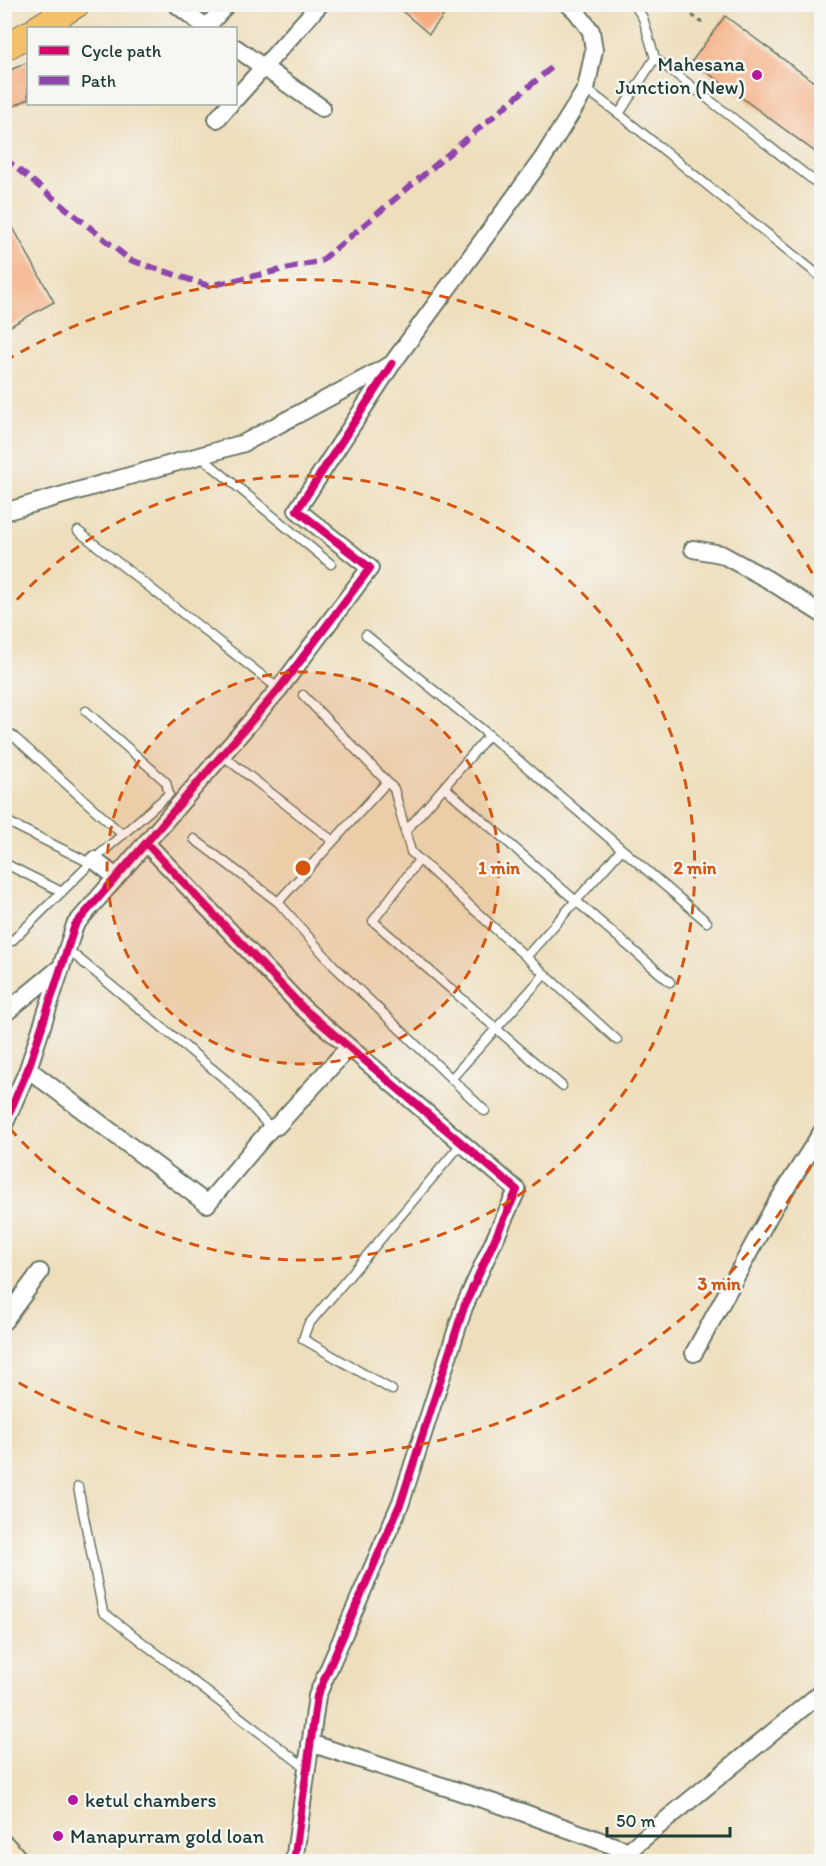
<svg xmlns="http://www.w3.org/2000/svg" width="826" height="1866" viewBox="0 0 826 1866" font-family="Itim,sans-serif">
	<rect width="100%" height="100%" fill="#f6f6f2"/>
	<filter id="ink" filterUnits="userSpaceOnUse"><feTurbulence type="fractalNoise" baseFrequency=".0167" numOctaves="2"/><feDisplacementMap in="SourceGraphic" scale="12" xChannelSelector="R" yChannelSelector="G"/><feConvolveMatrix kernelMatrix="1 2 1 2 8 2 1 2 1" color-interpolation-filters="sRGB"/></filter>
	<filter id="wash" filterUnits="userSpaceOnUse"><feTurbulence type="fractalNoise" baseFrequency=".008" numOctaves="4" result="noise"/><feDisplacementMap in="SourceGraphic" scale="24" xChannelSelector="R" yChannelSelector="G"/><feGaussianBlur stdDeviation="1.35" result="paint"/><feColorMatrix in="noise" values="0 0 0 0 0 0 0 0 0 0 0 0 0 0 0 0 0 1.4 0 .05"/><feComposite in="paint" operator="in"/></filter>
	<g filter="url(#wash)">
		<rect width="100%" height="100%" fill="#eedebc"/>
		<g id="blocks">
			<path fill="#f5ab7d" d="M394 4H453L429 34Z
				M725 16 822 88V157L692 61Z
				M28 62V99L4 111V73Z
				M4 211 54 302 7 328 4 323Z"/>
		</g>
	</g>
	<g filter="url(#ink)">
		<use href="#blocks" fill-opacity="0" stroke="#677564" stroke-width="1.5"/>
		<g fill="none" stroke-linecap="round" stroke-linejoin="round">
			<g stroke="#677564" stroke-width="11">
				<path id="lane" d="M634 4 643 18 655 58 619 114 822 278
					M655 58 822 187
					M586 89 619 114
					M200 456 331 564
					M78 531 279 689
					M366 635 489 735
					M303 695 394 789 411 852 617 1040
					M12 735 123 835
					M222 755 333 841
					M387 782 278 902 334 966 485 1111
					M444 787 670 982
					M4 820 90 863 169 794 166 782 86 711
					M405 832 489 735 707 922
					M194 839 278 902
					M419 860 373 921 562 1086
					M4 863 62 892
					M4 938 12 941 93 861
					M67 949 226 1080 271 1128
					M526 957 622 849
					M451 1079 545 974
					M392 1390 303 1339 308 1325 462 1143
					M78 1487 103 1612 306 1768"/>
			</g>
			<g stroke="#677564" stroke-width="20">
				<path id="street" d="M176 4 207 28
					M206 28 227 4
					M236 48 322 108
					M236 98 320 4
					M217 119 230 104
					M4 512 244 443 392 364 543 158 586 89 594 50 591 31 576 11 568 4
					M693 549 721 554 767 579 822 614
					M146 843 303 1008 517 1190 464 1307 401 1502 317 1696 294 1862
					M94 860 116 877
					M4 1014 61 967
					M28 1069 207 1204 271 1128 277 1126 349 1047
					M4 1125 28 1069 75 925 279 689 370 568 297 510 392 364
					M4 1321 40 1272
					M694 1353 774 1207 822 1132
					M310 1743 519 1811 628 1851
					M625 1861 628 1851 822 1692"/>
			</g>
			<g stroke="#677564" stroke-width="26">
				<path id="secondary" d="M4 1847 18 1862"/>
			</g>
			<g stroke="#677564" stroke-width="28">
				<path id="primary" d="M38 28 77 4
					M4 48 28 34"/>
			</g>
			<path stroke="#677564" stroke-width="3" stroke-dasharray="4.5 4.5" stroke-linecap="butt" d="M678 4 702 23"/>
			<use href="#lane" stroke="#fff" stroke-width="8"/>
			<use href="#street" stroke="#fff" stroke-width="16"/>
			<use href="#secondary" stroke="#fbe6c4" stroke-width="22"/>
			<use href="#primary" stroke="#f5c16b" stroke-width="26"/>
			<path stroke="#8e44ad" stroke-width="6" stroke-dasharray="12 6" stroke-linecap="butt" d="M4 158 130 260 209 286 321 261 551 68"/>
			<g stroke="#f6f6f2" stroke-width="11">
				<path id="cycleway" d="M146 843 303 1008 517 1190 464 1307 401 1502 317 1696 294 1862
					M4 1125 28 1069 75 925 279 689 370 568 297 510 392 364"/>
			</g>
			<use href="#cycleway" stroke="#d6006c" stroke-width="8"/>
		</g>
	</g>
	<circle cx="303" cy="868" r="196" fill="#d45610" fill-opacity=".12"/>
	<g fill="none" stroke="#d45610" stroke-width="3" stroke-dasharray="10 8">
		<circle cx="303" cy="868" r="196"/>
		<path d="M5 613A392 392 0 1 1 5 1123"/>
		<path d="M820 1149A588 588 0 0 1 5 1375M5 361A588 588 0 0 1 820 587"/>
	</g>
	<g fill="#b5179e" stroke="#f6f6f2" stroke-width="2">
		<circle cx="757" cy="75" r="6"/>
		<circle cx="73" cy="1800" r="6"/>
		<circle cx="58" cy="1836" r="6"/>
	</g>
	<g text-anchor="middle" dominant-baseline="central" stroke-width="5" stroke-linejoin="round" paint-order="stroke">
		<g font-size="20" fill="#1f3d34" stroke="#f6f6f2" text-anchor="start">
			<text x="745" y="64" text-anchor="end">Mahesana<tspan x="745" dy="23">Junction (New)</tspan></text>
			<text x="85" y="1800">ketul chambers</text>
			<text x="70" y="1836">Manapurram gold loan</text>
		</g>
	</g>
	<circle cx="303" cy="868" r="9" fill="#d45610" stroke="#f6f6f2" stroke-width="3"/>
	<g font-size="18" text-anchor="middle" font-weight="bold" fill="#d45610" stroke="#f6f6f2" stroke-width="5" stroke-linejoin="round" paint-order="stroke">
		<text x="499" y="874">1 min</text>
		<text x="695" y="874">2 min</text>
		<text x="719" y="1290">3 min</text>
	</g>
	<rect width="826" height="1866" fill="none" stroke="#f6f6f2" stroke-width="24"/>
	<rect x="27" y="27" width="210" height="78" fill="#f6f6f2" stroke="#a0aca6" stroke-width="1.5"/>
	<rect x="39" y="46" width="30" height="9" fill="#d6006c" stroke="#a0aca6" stroke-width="1.5"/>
	<text x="81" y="57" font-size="18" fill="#1f3d34">Cycle path</text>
	<rect x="39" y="76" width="30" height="9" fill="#8e44ad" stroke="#a0aca6" stroke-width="1.5"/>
	<text x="81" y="87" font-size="18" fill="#1f3d34">Path</text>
	<path d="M607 1827v9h123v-9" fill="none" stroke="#1f3d34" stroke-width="3"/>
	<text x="616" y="1827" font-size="18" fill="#1f3d34" stroke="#f6f6f2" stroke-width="4.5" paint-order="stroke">50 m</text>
</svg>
